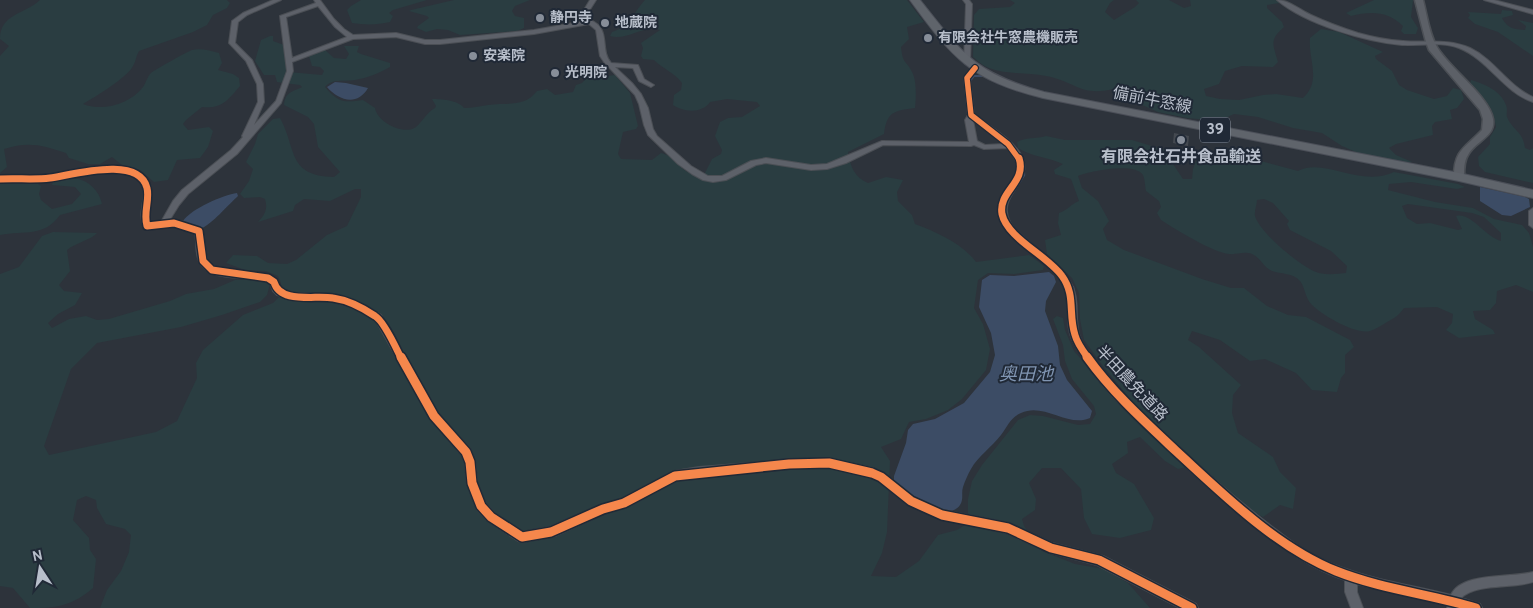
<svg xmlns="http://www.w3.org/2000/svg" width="1533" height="608" viewBox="0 0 1533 608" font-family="Overpass,'Noto Sans JP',sans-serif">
	<rect width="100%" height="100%" fill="#2d333b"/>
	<path fill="#2a3d41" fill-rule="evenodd" d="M40 0H227L230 3 227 8 213 15 207 25 193 32 139 51C136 56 136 61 133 66 128 77 95 97 83 104 103 112 130 104 143 87 146 83 147 77 151 73 154 70 187 52 192 50 201 48 211 51 219 53L222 63 218 70 233 74 239 78 240 86C228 100 222 109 202 107L186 120 183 124 188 130 209 127 213 131 208 147 200 158 177 160 168 180 154 182 140 170 122 165 112 157 100 164H88L69 158 66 153C42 145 28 141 4 149L7 167 0 173V56L9 46 0 39C0 14 25 14 40 0Z
		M361 0H427L393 10 389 13 393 16 390 22C378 25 364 25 352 23L347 10 351 6Z
		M454 0H530L515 6 512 11 515 16 524 18V28L517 31 460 35 448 30 437 29 426 32 417 28 418 26 429 18 427 16 409 11 411 10Z
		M645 0H907L924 22 907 27 909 39 901 47C903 66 906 59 912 72 917 81 916 98 915 108 894 111 887 111 884 134L848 152C850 166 855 178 868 183L886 177 903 180 897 192 898 201 912 215 915 224C936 232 962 243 976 262L1029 255 1044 266 1043 270 1014 274 988 273 978 280 974 308 983 324 990 349 986 370 962 399 948 410 926 419 909 422 901 439 881 447 890 461 887 532 882 553 871 576 896 577 919 561 938 535 957 530 968 523V499L972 481 982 465 1018 420 1030 415 1043 416 1078 425 1090 424 1096 414 1094 406 1072 379 1065 361 1063 345 1053 319 1057 316 1063 318 1065 330 1074 351 1115 398 1186 467 1178 469 1165 461 1140 437 1127 442 1128 453 1112 464 1116 473 1134 484 1154 518 1151 530 1120 538 1092 534 1084 518 1081 489 1061 468H1042L1029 483 1036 499 1035 510 1022 519 1024 526 1042 551 1075 564 1104 569 1128 583 1150 608H100L107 590 121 571 129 552 131 535 125 529 106 524 97 508 96 500 86 496 77 500 73 520 89 538 90 550 96 559 93 588C72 606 57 608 30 608L13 588 0 586V274L19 267 42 236 53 232 97 233C91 240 75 243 67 250L70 271 59 285 64 291 82 293 75 305 58 314 48 323 52 328 69 319 86 316 97 320 109 319 170 301 186 294 214 289 235 280 258 279 270 284 267 295 260 302 222 315 181 327 97 343 71 369 44 446 49 455 156 432 177 421 197 378 196 363 203 350 243 315 273 303 280 296 281 283 278 276 266 271 245 270 226 263 233 255 257 256 268 263 287 264 296 260 327 235 347 226 361 197V189H355L330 201 304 199 295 205 293 211 258 222C265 215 268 209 265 199L260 197 244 198 240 194 249 181 253 169 246 162 255 144 258 134 273 119 280 118C297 149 287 176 334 177L340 172 318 147 314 124 308 117 284 105C285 92 292 92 302 87L300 85 277 82 275 75H264L255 61 261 40 270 36H273V41L284 45 288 72 322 75 324 71 320 67 312 66 309 56 325 50 334 58 346 59 349 54 344 46H359L357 52 361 54 390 63V67C379 73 368 78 355 80 344 82 332 78 325 87 338 102 343 103 363 100L375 108C377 122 404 136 416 127 423 121 426 113 435 108L436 106 432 99C441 99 458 100 464 108 472 108 480 106 488 105 507 102 524 108 537 91L547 89 555 95 573 92 576 85 582 83 592 72 597 73 599 77 615 75 630 93 638 126 636 129 623 132 618 154 621 159 652 160 661 153C682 158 678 178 705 173L712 159 721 154 722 150 715 136 720 122 728 118 742 117 760 106 757 102 727 99 710 102C702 114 683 112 673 105L674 95 681 90 682 83C675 73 663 69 654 60L643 59 641 56 643 48 641 43 660 30C645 24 627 41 610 36L612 32C631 26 632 14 645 0Z
		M1010 0H1114L1110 3 1105 12 1114 20 1135 7 1139 3 1136 0H1169L1184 8 1191 6 1190 0H1280L1279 3 1267 5V8L1282 22 1284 27C1269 40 1273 44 1278 62L1273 67 1242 66 1225 71 1219 84 1204 89 1206 96 1220 99 1239 100 1263 95 1276 94 1303 98C1322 81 1308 59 1310 38L1321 29 1339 32 1383 52 1375 56 1376 59 1392 71 1399 85 1407 90 1434 99 1447 96 1453 88 1461 90 1464 99 1457 108 1450 110 1452 119 1435 122 1432 126 1433 135 1396 144 1389 148 1396 155 1412 162 1404 163 1358 153 1342 146 1322 133 1293 128 1258 117 1234 114 1219 121 1187 118 1158 112 1140 104 1113 89C1081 97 1074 81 1046 76 1027 72 1007 75 989 68 983 66 978 61 973 57L974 15 979 9 1010 7 1015 3Z
		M1374 0H1413L1411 17 1418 28 1416 34H1404L1401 31 1403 26C1388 11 1371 11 1351 16L1346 13Z
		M1502 10 1512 11 1513 15 1502 18C1508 29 1514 29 1525 30L1526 26 1518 20 1533 23V56L1498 32 1475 24 1468 18 1470 15 1468 12 1501 14Z
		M1471 80C1485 84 1501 91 1506 105 1508 109 1506 114 1507 117 1513 131 1523 131 1525 148L1530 150 1533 148V183L1485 172 1479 166 1478 157 1490 144V137L1496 127C1493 106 1485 99 1470 84Z
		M1046 136 1065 140H1132L1162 149 1186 152 1187 155 1173 158 1171 161 1183 179H1192L1193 169 1196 161 1206 157 1219 156 1235 160H1257L1298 171C1325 157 1359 188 1394 172L1458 184 1465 187 1457 189 1411 182 1389 184 1388 190 1435 202 1473 208 1494 219 1522 225 1529 233 1533 247V292L1516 285 1497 291 1496 303 1490 310 1473 311 1475 319 1493 330 1495 334 1459 338 1446 330 1452 323 1453 314 1437 307 1404 308C1399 315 1395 318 1387 322 1382 325 1376 329 1370 331 1356 335 1322 315 1312 305 1305 298 1305 287 1300 281 1294 273 1280 274 1272 271 1263 267 1261 258 1252 254 1243 251 1237 255 1229 254 1214 253 1175 229 1161 220L1157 213 1161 207 1159 201 1146 191C1145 187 1145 179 1143 175 1135 162 1090 171 1078 176L1082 188 1098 201 1109 221 1103 229 1107 240 1124 250 1202 279 1231 288H1244L1267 306 1288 315 1306 317 1350 340 1354 347 1345 355V373L1341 378 1337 392 1312 390 1296 373 1265 359 1250 361 1220 340 1192 331 1188 340 1199 347 1241 385 1233 395 1232 413 1238 433 1273 457 1280 472 1296 488 1293 509 1280 505 1263 517 1238 503 1140 411 1103 366 1084 340 1080 319 1079 293 1072 278 1047 254 1045 240 1061 235 1058 223 1059 213C1068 210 1071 204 1079 201L1071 179 1055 174 1054 170 1063 164C1048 157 1032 157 1018 148L1017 142C1025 137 1036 139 1046 136ZM1264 199 1273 203 1289 221 1287 224 1290 230 1331 251 1347 266 1346 273C1337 274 1328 275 1319 273 1303 269 1259 232 1255 216 1254 211 1257 205 1257 200ZM1408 204 1472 213 1484 217 1501 233V241C1484 236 1471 212 1456 216L1462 229 1458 230 1430 223 1417 224 1407 218 1402 206Z
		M75 178C89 181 99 190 102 204L60 215C43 238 25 230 0 235V182C13 181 31 178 41 186L39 194 41 200 52 209 72 204 81 194 75 187 52 185 53 181Z"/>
	<path fill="#3c4c65" d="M335 82 346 83 368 88C357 107 338 100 327 87Z
		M1480 187 1525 197 1529 199 1530 207 1511 216 1502 215 1480 201Z
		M237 193 238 196C229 204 211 225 202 228L183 221C191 209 223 195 237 193Z
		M1049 272 1054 276 1056 282 1046 301 1045 311 1058 346 1060 365 1067 380 1092 411 1090 418C1068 428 1044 402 1021 413 1010 418 1008 426 1001 435 992 447 978 456 971 469 968 474 965 481 963 487 961 493 964 499 960 505 946 525 906 492 894 482V476L906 443 908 430 913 424 935 419 964 403 990 372 995 355 991 333 979 307 982 280 990 275 1014 276Z"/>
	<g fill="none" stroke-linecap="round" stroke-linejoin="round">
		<path stroke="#3c4c65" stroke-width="2" d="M970 81 974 76H982"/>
		<path stroke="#3c4c65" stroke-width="2.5" d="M1013 192 1024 175 1023 161
			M1013 228 1052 262
			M1073 287 1076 306"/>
		<path stroke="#3c4c65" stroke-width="3" d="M1095 361 1122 394"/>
	</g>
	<path fill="#444950" d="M1174 133 1189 136 1188 146 1173 143Z"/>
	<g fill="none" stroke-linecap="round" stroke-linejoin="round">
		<g stroke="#4b4f55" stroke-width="2">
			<path id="street" d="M273 0H281L247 15 238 22 235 43 252 60 263 84 264 102 254 125 276 101 287 71 280 16 316 3 314 0H320L334 19 344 29 353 35 396 33 425 40H440L534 30 590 20C612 29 599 49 611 63L638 65 644 79 654 85 651 87 639 81 633 68 615 67 632 83 641 94 648 108 653 129 657 136 691 166 708 176H722L751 161 766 158 811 165 827 164 882 141 969 142 965 120 968 115 964 78 973 67H977L978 68 970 78 974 114C990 127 1009 137 1020 153 1038 181 995 194 1010 222 1021 243 1054 257 1069 280 1081 297 1074 316 1079 334 1081 340 1084 346 1088 351 1110 386 1143 414 1173 442 1204 471 1236 499 1270 525 1287 538 1304 552 1323 560 1364 579 1408 584 1451 595 1461 572 1511 578 1533 572V582C1512 589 1477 583 1461 598L1480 604 1482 608H1447L1448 605 1357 584V592L1363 608H1351L1345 592V580C1312 569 1285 550 1258 528 1224 502 1192 473 1161 443 1132 416 1100 388 1080 353 1075 346 1070 338 1069 329 1066 313 1071 296 1061 281 1045 257 1008 244 999 216 990 190 1035 178 1008 148L984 149 974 145 971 146 883 145 846 163 827 169 811 170 766 163 756 165 726 180 713 182 703 180 692 174 678 164 648 135 644 125 639 104 635 95 604 62 600 56 596 30 589 24 534 34 440 44H425L396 37 353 39 292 62 293 71 281 103 237 154 188 194 179 205 169 221H181L202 229 207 261C222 278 256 266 277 280L280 288 283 290 293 293 334 295 362 305 381 315 437 413 470 449 475 462 477 483 485 503 495 514 523 532 550 527 599 506 622 499 675 471 699 467 789 460 829 459 872 468 885 474 915 498 943 510 1008 523 1052 543 1103 556 1196 604 1198 608H1180L1097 565 1051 553 1007 533 938 518 907 504 877 480 871 477 829 467 789 468 699 477 677 480 628 506 605 513 555 536 522 542 518 541 487 520 477 509 467 483 465 462 462 455 431 419 375 319 356 309 333 301 293 299 277 295 273 291 270 283 265 280C246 276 207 282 199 261 195 252 197 242 195 233L174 226 163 228H144C137 213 147 197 143 187 133 158 71 178 50 180 33 182 17 180 0 181V177C17 175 33 177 50 176 78 172 132 152 150 185 153 191 149 211 149 219L150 223 161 222 173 201 182 190 231 150 243 137 242 136 258 102 257 84 246 61 229 43 232 21 243 13ZM318 6 335 27 347 37 292 58 286 17ZM973 120 1004 144 985 145 977 141Z
				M590 0H596L589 11H585L584 10Z
				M963 0H969L972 4 970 62 967 64 964 62 966 4Z
				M1277 0C1289 0 1300 10 1311 15 1326 22 1342 28 1358 33 1372 37 1388 40 1403 41 1426 43 1448 38 1470 48 1495 60 1508 86 1533 97V102C1503 92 1489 60 1459 48 1441 41 1421 46 1402 45 1366 42 1305 24 1277 0Z
				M1484 0H1494L1533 10V14Z
				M1533 208V228L1529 225V211Z"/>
		</g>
		<g stroke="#4b4f55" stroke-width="3">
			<path id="secondary" d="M1415 0H1423C1427 15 1429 34 1437 47 1450 69 1489 96 1493 119 1496 137 1475 141 1468 155 1464 161 1464 169 1464 177L1459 180 1454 177C1454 150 1465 148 1482 130L1483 119 1480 110 1429 50 1426 42Z"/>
		</g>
		<g stroke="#4b4f58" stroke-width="2">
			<path id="primary" d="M910 0H920C963 54 974 73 1044 92L1459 173 1533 190V198L1459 181 1043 98C971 80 953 59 910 0Z"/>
		</g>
		<use href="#street" fill="#5d6169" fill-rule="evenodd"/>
		<use href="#secondary" fill="#5c6067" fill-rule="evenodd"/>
		<use href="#primary" fill="#5f646b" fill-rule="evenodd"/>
		<g stroke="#202936" stroke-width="8">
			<path id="cycleway-far2" d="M975 68 967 78 971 115 1008 144 1019 159"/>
		</g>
		<g stroke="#202936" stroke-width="10">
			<path id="cycleway-far1" d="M1019 158C1027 183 998 191 1002 214 1007 238 1048 256 1062 276 1076 295 1068 314 1075 335 1077 343 1083 351 1088 358
				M0 179C17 178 34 180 50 178 72 175 139 155 147 188 150 200 143 213 147 226L174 223 199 231 203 261 212 270 268 278 274 282C280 304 315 295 333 298 347 300 363 308 375 316 384 321 396 348 401 358"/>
		</g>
		<g stroke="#202936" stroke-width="12">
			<path id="cycleway" d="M401 357 434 416 466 452 470 462 472 483 481 506 491 517 522 537 551 532 603 509 624 503 675 476 789 464 829 463 872 473 881 477 911 501 942 515 1008 528 1051 548 1099 560 1192 608
				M1087 357C1112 392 1144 421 1176 451 1223 494 1276 547 1336 571 1381 589 1430 594 1476 608"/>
		</g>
		<use href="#cycleway-far2" stroke="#f5874c" stroke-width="5.5"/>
		<use href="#cycleway-far1" stroke="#f5874c" stroke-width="7"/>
		<use href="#cycleway" stroke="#f5874c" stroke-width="9"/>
	</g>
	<g fill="#878e99" stroke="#202936" stroke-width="2">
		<circle cx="540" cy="18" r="5"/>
		<circle cx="605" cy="23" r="5"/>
		<circle cx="928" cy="38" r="5"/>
		<circle cx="473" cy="56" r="5"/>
		<circle cx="555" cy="73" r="5"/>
		<circle cx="1181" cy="140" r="5"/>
	</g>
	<g text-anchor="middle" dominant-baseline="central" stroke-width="4" stroke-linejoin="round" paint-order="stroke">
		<g font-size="14" font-weight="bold" fill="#b8bfcb" stroke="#202936" text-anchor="start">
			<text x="550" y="18">静円寺</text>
			<text x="615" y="23">地蔵院</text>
			<text x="938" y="38">有限会社牛窓農機販売</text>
			<text x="483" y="56">安楽院</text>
			<text x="565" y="73">光明院</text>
		</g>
		<rect fill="#202936" stroke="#8a929e" stroke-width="1" x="1200" y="117.5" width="30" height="25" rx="4"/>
		<g font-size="15" font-weight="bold" fill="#b8bfcb">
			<text x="1215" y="130">39</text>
		</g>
		<g font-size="16" fill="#b8bfcb" stroke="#202936">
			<text transform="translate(1152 101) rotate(11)">備前牛窓線</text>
			<text transform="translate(1131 384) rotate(47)">半田農免道路</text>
		</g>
		<g font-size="16" font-weight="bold" fill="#b8bfcb" stroke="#202936">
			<text x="1181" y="158">有限会社石井食品輸送</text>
		</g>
		<g font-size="18" font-style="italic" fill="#8095b2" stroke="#202936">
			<text x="1026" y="375">奥田池</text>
		</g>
	</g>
	<g transform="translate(40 568) rotate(348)" stroke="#202936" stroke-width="4" paint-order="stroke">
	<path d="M0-4L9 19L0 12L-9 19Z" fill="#b8bfcb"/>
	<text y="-8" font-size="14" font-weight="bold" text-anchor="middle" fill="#b8bfcb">N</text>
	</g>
</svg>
